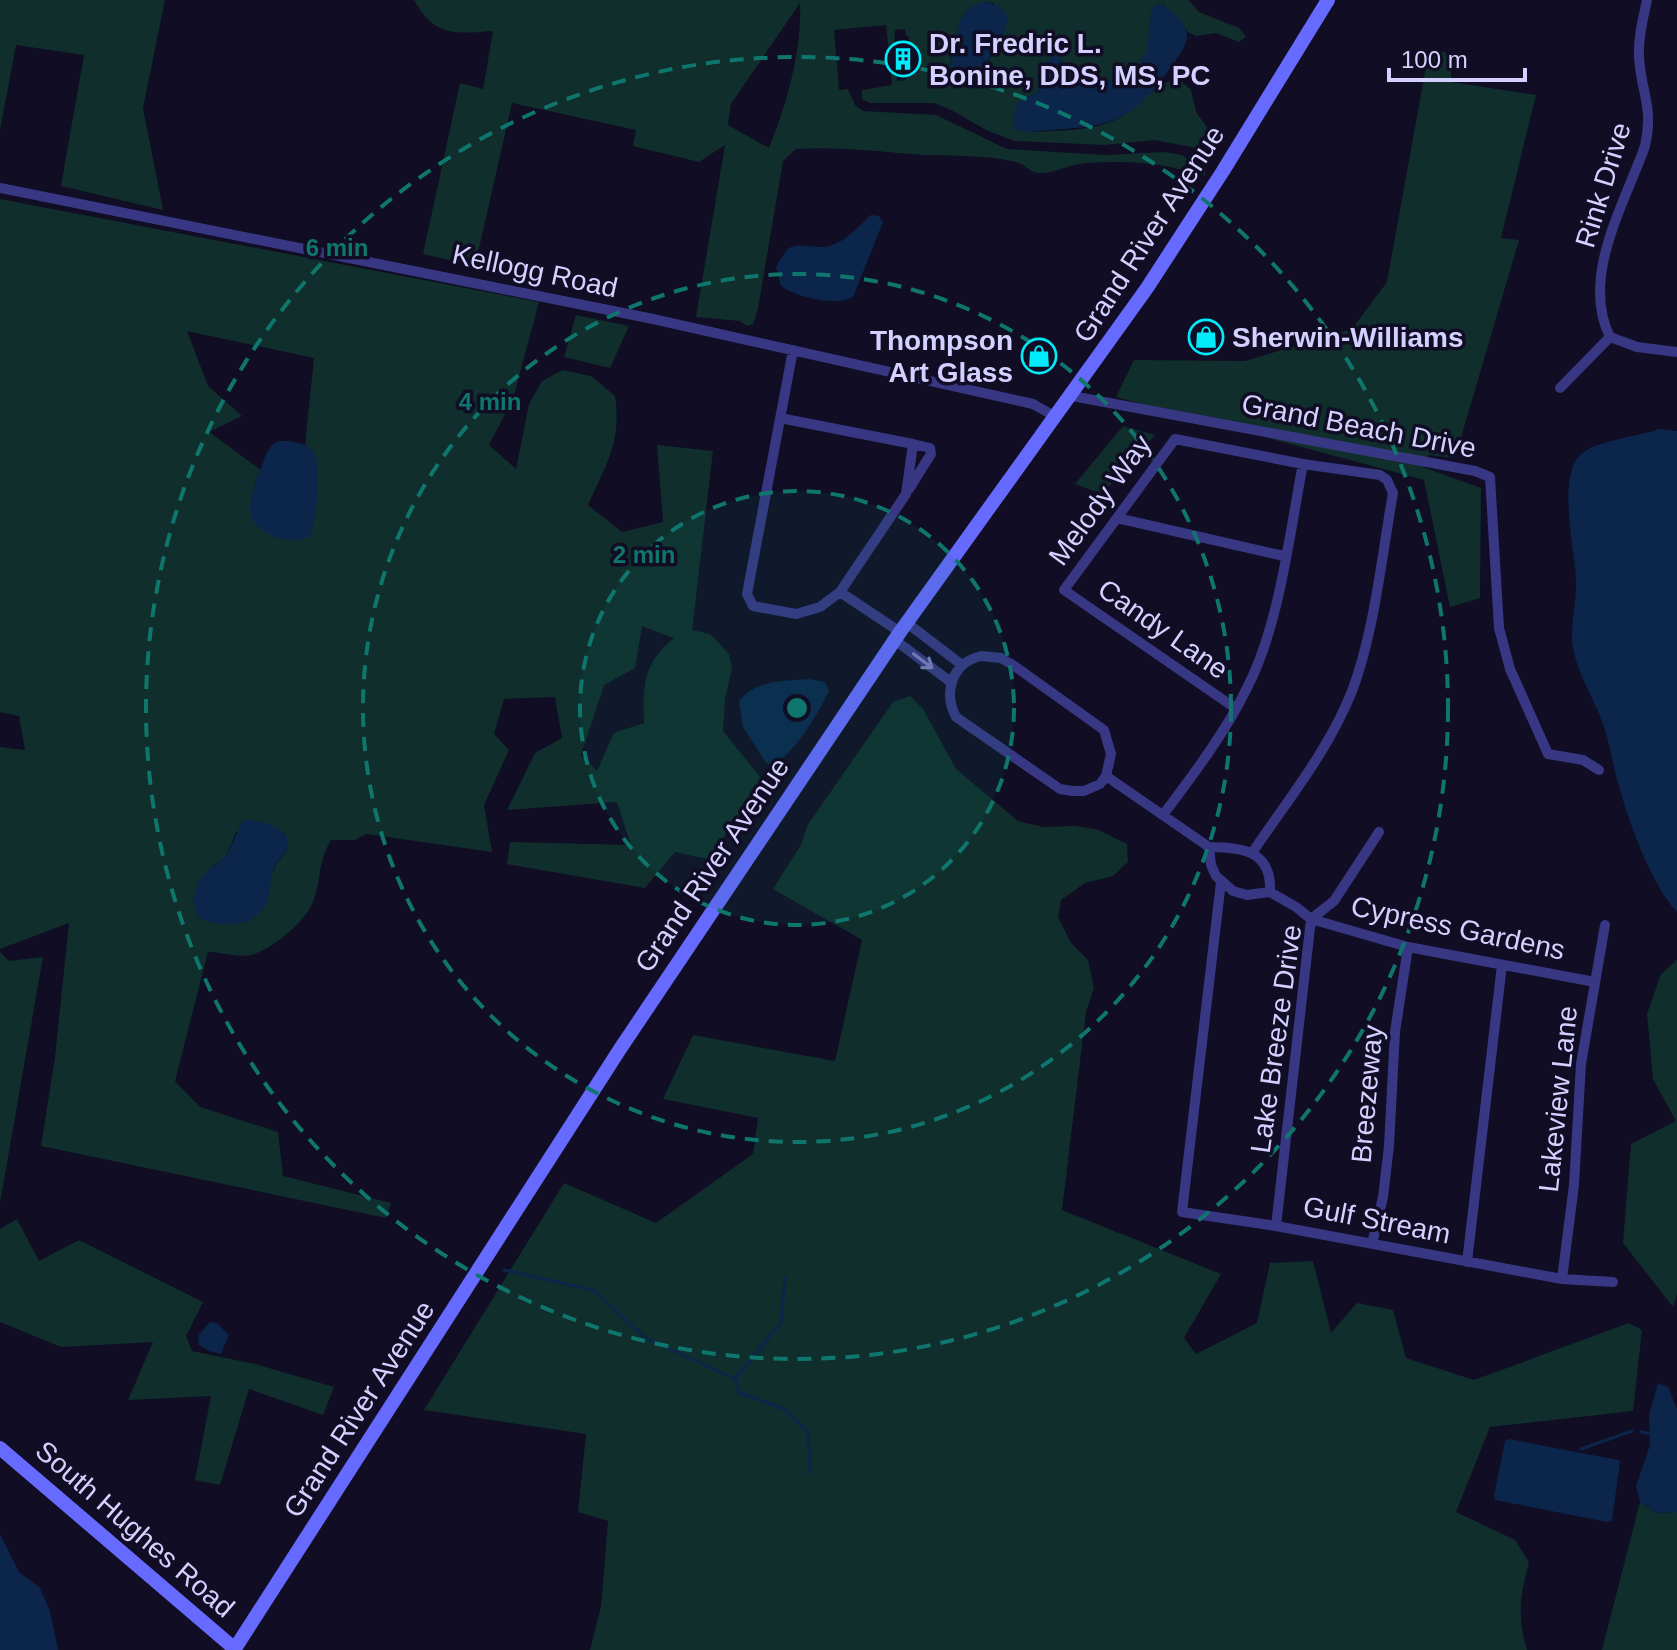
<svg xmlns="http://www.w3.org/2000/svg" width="1677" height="1650" viewBox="0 0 1677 1650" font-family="Arial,sans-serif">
	<rect width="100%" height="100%" fill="#100d24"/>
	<path fill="#102e2c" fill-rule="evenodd" d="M0 0H165L143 108 163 210 61 186 84 55 16 45 0 130Z
		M414 0H1189L1199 12 1239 28 1246 37 1239 42 1216 33 1196 36 1188 32 1180 20 1162 4C1156 23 1147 71 1128 78 1118 83 1101 81 1090 81 1078 81 1070 79 1066 67L1040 73V87L1037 93 1023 99 1029 132C1058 130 1091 132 1117 119 1143 107 1149 81 1180 80L1191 90 1196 112 1209 130 1204 141 1196 148 1155 140 1105 145 1015 141 988 131 953 111 934 103H870L862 99V90L892 85 890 66H895L897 81 906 80 905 72 911 74 909 37 906 36 905 29 895 30 894 52H889L886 25 834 30 839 90 848 89 855 105 863 111 936 115 1007 149 1104 155 1164 152 1182 155 1193 163 1196 160 1204 165 1206 172 1204 176 1193 171 1192 167 1183 171C1162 161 1098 160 1074 165 1062 168 1051 174 1038 173 1029 172 1025 164 1016 162 987 155 954 156 924 155 881 152 839 146 796 149L783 161 758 309 753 324 747 326 740 321 696 317 725 145 699 162 633 146 636 130 512 103 475 266 423 254 460 83 483 89 493 31C454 34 435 37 414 0ZM984 2 994 3 1001 44 990 58 984 72 954 79C943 58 960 8 984 2ZM800 3C802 50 787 104 769 148L728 125 731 104Z
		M1429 50 1451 53V82L1536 95 1501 238 1519 240 1455 458 1428 455 1423 467 1481 488 1480 598 1450 607 1424 480 1116 397 1134 360 1245 361 1352 329 1387 282Z
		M0 199 539 302 513 399 489 445 516 469 529 404 542 381 562 370 591 376 615 396C622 441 606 465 588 505L622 532 663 522 657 445 713 451 692 630 710 634 729 654 732 668 725 699 723 731 765 783C761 797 757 807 742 811L708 859 675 852 645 888 507 864 510 842 631 845 617 802 507 810 535 753 562 738 555 697 504 699 494 734 509 750 484 805 492 852 366 834 355 840H331C317 865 322 875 314 899 308 920 272 950 251 955 238 958 220 952 208 952L175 1081 200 1107 278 1132 283 1176 391 1203 386 1218 41 1146 55 1057 69 923 0 949V747L25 750 19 716 0 712ZM187 331 314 358 305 445 310 449 284 539C243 525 245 505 261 470L209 432 242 416 208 386ZM642 626 674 638C643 664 643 684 644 723L614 733 597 771 581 755 604 685 635 668ZM265 823 285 834 287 850 276 864 270 880 210 868 226 857 236 832Z
		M576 315 629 326 610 368 564 357Z
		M1123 426 1155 435 1102 494 1075 484Z
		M910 696 923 709 956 769 1018 821 1043 827 1074 826 1096 829 1127 844 1128 862 1113 876 1085 883 1061 900 1058 917 1071 943 1088 960 1094 988 1086 1012 1062 1210 1221 1274 1184 1338 1196 1354 1257 1323 1270 1263 1313 1261 1331 1333 1357 1303 1393 1310 1406 1358 1474 1380 1629 1323 1642 1330 1633 1411 1490 1427 1456 1512 1515 1540 1529 1562C1520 1597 1517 1615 1527 1650H590L601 1606 608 1521 578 1512 586 1434 424 1410 564 1183 656 1223 753 1154 758 1118 663 1099 693 1035 835 1061 862 940 773 889 801 845 807 826 893 702Z
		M0 952 9 961 43 957 0 1203Z
		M1677 960V1294L1673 1307 1623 1243 1631 1144 1676 1121 1653 1079 1647 1014 1661 974Z
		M17 1219 39 1261 79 1240 203 1302 186 1336 192 1351 255 1364 334 1387 323 1415 249 1389 220 1485 195 1480 211 1396 128 1400 153 1342 61 1347 0 1322V1229Z
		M1640 1502 1657 1513 1677 1512V1650H1602Z"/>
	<path fill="#0b264a" d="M984 2C1026 9 1000 39 989 59 984 68 983 82 972 84 965 86 960 83 954 79 948 68 951 59 954 47 958 25 959 8 984 2Z
		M1159 3C1171 10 1189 23 1187 38 1184 52 1173 63 1165 75 1124 133 1093 125 1029 132L1020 131 1014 127 1013 117 1018 102 1037 93 1043 66 1054 53C1065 58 1062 65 1068 74 1076 86 1121 81 1133 76L1147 51 1151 10Z
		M871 215 879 216 883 222 853 297C836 307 797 297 781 286L776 267 787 249C800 242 811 248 824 247 843 245 858 227 871 215Z
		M1660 429 1677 431V912C1651 884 1629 823 1619 786 1612 764 1610 742 1602 721 1592 695 1575 669 1572 641 1571 621 1577 600 1576 580 1575 550 1557 479 1580 455 1593 441 1640 436 1660 429Z
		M279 441C291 441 309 442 315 454 321 467 317 525 309 537 299 541 288 541 278 538 240 525 248 501 260 471 265 459 266 447 279 441Z
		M808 679 825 682 829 691C816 717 798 747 775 765L766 763 743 727 739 701C756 680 783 681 808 679Z
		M243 820C255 819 282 826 287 838 292 849 280 856 275 865 270 876 271 890 267 901 257 929 217 929 197 916L193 899 199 881 210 868 226 857Z
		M210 1322 217 1323 229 1335 221 1354 209 1351 198 1344 199 1334Z
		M1658 1383 1668 1387 1677 1409V1512L1657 1513 1640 1502 1636 1486 1650 1445 1649 1415Z
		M1509 1439 1618 1460 1620 1462 1612 1520 1607 1522 1495 1500 1494 1496 1505 1441Z
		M0 1534 19 1572 40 1588 50 1611 58 1650H0Z"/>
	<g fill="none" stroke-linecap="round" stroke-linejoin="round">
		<path stroke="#0b264a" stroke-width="3" d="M504 1270 593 1290 646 1338 735 1379 738 1392 784 1409 808 1432 810 1474
			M735 1379 781 1323 785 1277
			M1641 1432 1653 1434
			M1581 1449 1632 1431"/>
		<path stroke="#373784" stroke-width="10" d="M0 188 653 319 1033 404 1056 417
			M1610 337C1580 277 1625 203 1645 146 1654 107 1641 93 1639 57 1638 38 1643 19 1647 0
			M1610 337 1637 347 1677 352
			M1560 388 1610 337
			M1072 396 1475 471 1490 477 1499 628 1510 669 1548 754 1583 760 1599 770
			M780 418 913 444 906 494 840 592 820 607 796 614 753 606 747 594 793 350
			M909 489 931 454 930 448 913 444
			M1117 518 1284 556
			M840 592 900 632
			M907 623 962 665
			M895 640 952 683
			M981 656 1001 658 1013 665 1104 730 1111 754 1106 776 1100 784 1084 791H1072L1060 789 956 717C943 692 952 663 981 656Z
			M1235 708 1064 590 1175 439 1303 464 1380 475 1387 480 1393 493C1382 555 1374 634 1352 691 1329 750 1287 801 1252 853
			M1106 776 1209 847
			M1163 815C1193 775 1225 733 1247 688 1280 624 1289 535 1303 464
			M1209 847 1211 865 1216 876 1233 891 1247 895 1270 892 1296 907 1311 919 1408 947 1595 982
			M1209 847C1243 847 1272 851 1270 892
			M1221 882 1182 1212 1276 1226 1562 1279 1613 1282
			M1276 1226 1311 919 1334 901 1379 832
			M1372 1244 1383 1197 1389 1146 1395 1032 1408 947
			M1467 1262 1502 965
			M1562 1279 1574 1185 1581 1064 1605 925"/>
		<path stroke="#676aff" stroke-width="14" d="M0 1448 235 1649
			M234 1650 620 1049 900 632 1147 288 1223 171 1328 0"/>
	</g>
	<defs><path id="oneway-shaft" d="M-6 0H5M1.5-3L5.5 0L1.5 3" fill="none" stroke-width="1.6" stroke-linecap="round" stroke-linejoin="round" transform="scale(2)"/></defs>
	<use stroke="#7e7cbb" href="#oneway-shaft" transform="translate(923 661) rotate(37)"/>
	<circle cx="797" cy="708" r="217" fill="#0f766e" fill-opacity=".12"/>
	<g fill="none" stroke="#0f766e" stroke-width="4" stroke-dasharray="14 10">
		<circle cx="797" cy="708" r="217"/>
		<circle cx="797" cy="708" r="434"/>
		<circle cx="797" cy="708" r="651"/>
	</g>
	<defs>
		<g id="building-ring" transform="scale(1.8)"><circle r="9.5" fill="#100d24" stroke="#00ecfb" stroke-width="1.5"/><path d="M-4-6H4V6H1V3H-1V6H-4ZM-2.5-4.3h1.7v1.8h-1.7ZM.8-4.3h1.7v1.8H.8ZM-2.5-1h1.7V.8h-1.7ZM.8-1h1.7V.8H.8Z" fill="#00ecfb"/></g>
		<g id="shop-ring" transform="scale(1.8)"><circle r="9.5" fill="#100d24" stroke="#00ecfb" stroke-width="1.5"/><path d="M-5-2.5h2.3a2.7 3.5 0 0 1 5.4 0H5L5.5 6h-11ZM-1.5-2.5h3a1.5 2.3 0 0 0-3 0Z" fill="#00ecfb"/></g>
	</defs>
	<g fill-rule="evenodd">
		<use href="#building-ring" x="903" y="59"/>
		<use href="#shop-ring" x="1206" y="337"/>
		<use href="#shop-ring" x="1039" y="356"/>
	</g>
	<g text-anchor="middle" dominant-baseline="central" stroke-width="7" stroke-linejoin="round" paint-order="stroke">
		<g font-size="28" font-weight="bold" fill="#d4d0ff" stroke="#100d24" text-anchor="start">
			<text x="929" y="43">Dr. Fredric L.<tspan x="929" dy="32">Bonine, DDS, MS, PC</tspan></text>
			<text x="1232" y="337">Sherwin-Williams</text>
			<text x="1013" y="340" text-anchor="end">Thompson<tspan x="1013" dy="32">Art Glass</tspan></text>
		</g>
		<g font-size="28" fill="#d4d0ff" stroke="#100d24">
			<text transform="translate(1603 185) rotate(-73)">Rink Drive</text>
			<text transform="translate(1149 234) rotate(-57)">Grand River Avenue</text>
			<text transform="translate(535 271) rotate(12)">Kellogg Road</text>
			<text transform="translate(1359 426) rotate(11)">Grand Beach Drive</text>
			<text transform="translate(1100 500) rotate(-54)">Melody Way</text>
			<text transform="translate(1163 629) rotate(35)">Candy Lane</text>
			<text transform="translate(712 865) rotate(-56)">Grand River Avenue</text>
			<text transform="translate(1458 928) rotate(12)">Cypress Gardens</text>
			<text transform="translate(1276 1039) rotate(-82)">Lake Breeze Drive</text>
			<text transform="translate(1367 1094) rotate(-85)">Breezeway</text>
			<text transform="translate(1558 1099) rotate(-84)">Lakeview Lane</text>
			<text transform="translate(1377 1220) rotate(11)">Gulf Stream</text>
			<text transform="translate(359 1409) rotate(-57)">Grand River Avenue</text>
			<text transform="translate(135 1529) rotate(41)">South Hughes Road</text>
		</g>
	</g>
	<circle cx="797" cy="708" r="12" fill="#0f766e" stroke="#100d24" stroke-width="4"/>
	<g font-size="24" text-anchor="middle" font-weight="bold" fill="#0f766e" stroke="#100d24" stroke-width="7" stroke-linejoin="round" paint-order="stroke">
		<text x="337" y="256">6 min</text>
		<text x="490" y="410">4 min</text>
		<text x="644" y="563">2 min</text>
	</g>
	<path d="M1389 68v12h136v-12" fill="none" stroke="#d4d0ff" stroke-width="4"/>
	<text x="1401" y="68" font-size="24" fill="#d4d0ff" stroke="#100d24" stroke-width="6" paint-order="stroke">100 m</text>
</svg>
